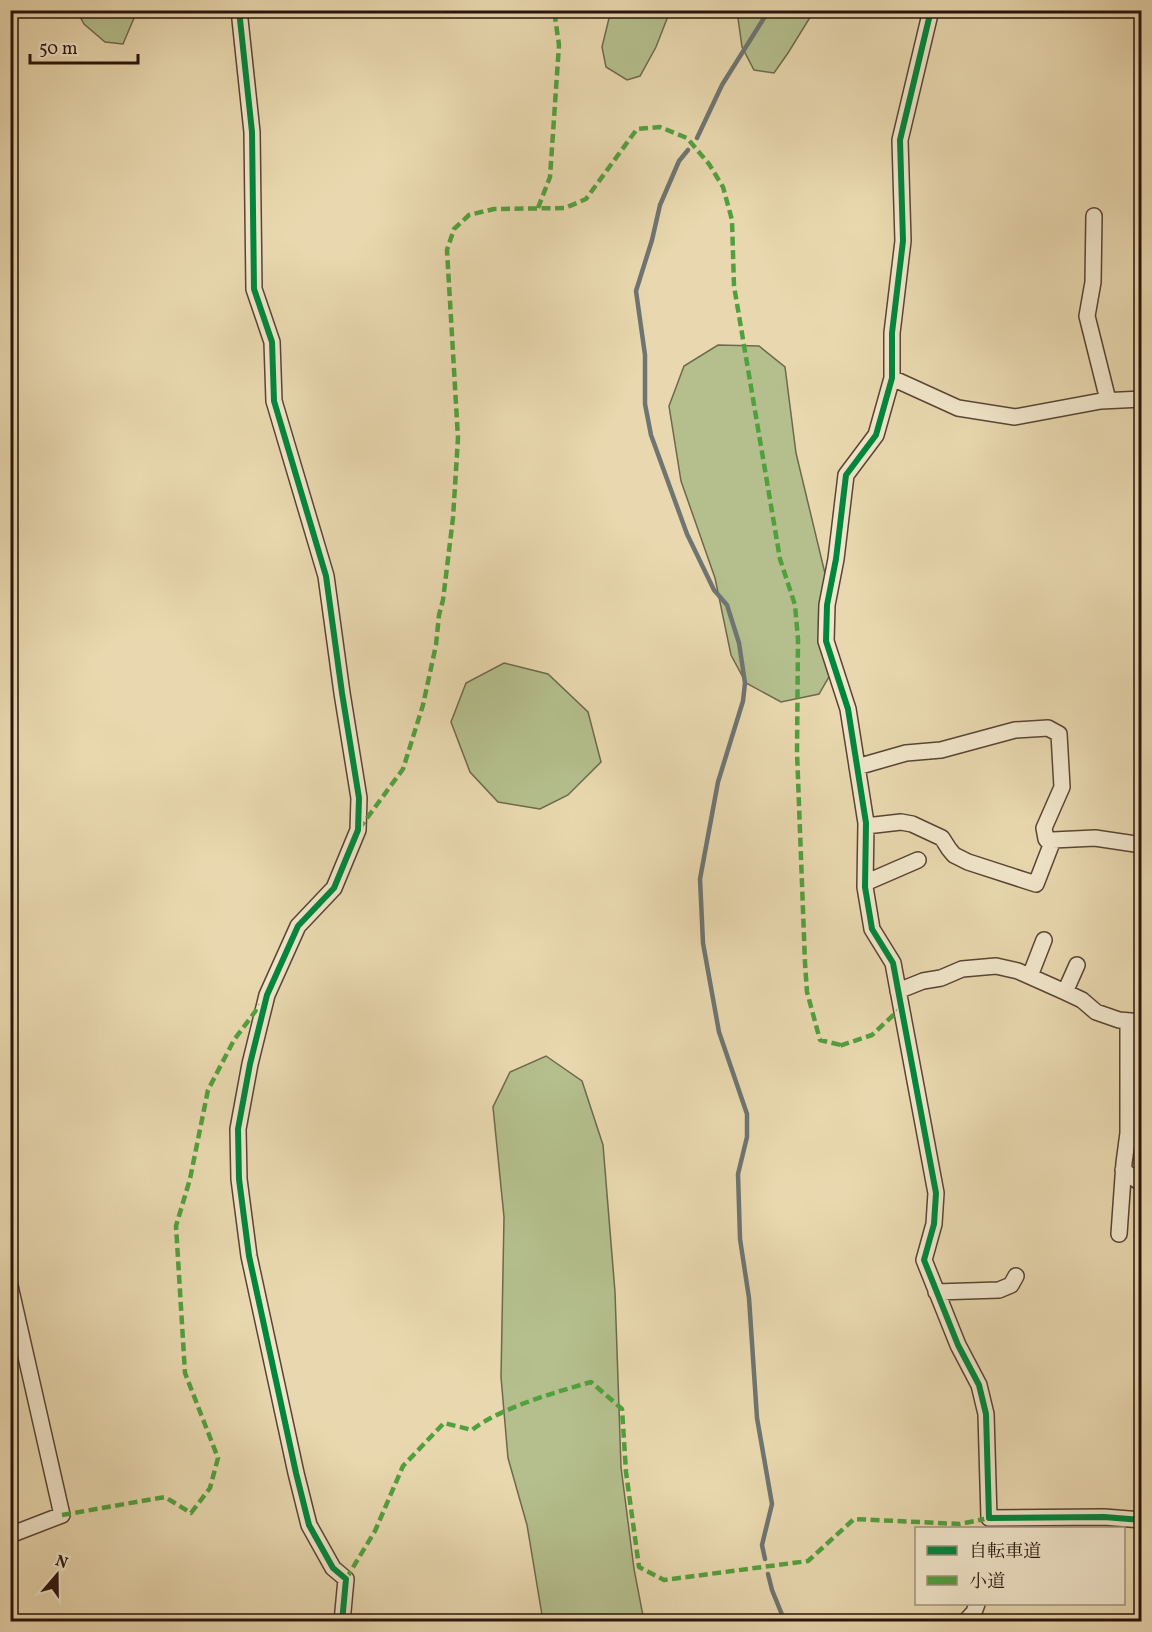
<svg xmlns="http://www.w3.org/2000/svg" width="1152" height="1632" viewBox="0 0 1152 1632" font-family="Vollkorn,'Noto Serif JP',serif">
	<rect width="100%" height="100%" fill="#e9d8af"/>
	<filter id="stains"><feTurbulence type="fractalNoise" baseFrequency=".00333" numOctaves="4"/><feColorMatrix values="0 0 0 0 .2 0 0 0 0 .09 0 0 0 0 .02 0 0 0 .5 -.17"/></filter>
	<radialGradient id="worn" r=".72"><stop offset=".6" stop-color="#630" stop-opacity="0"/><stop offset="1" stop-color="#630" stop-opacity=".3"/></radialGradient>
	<path fill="#b4bf8d" stroke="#6e694c" stroke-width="1.5" d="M611 10 670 11 656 47 640 76 627 80 606 67 602 47Z
		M77 11H137L123 44 105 42 84 24Z
		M737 11V10L814 11 788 53 774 73 754 70 742 47Z
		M718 345 759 346 785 367 796 453 829 590 834 668 819 694 781 702 746 683 731 655 715 578 681 481 669 406 684 366Z
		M504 663 548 674 588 712 601 762 568 795 540 809 498 802 470 772 451 722 466 683Z
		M546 1056 582 1081 603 1145 615 1292 621 1467 634 1569 644 1621H543L527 1525 508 1458 501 1377 504 1217 493 1107 510 1072Z"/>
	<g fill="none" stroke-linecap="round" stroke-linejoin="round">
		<path stroke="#6e7572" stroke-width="4.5" d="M697 138 722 85 769 10
			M688 150 679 161 660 205 652 240 636 291 645 355V404L651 435 687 534 714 590 727 605 739 643 745 683 743 701 718 782 700 879 703 943 719 1032 747 1114V1137L738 1174 740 1239 749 1298 757 1418 772 1504 762 1545 765 1559
			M768 1574 772 1590 785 1622"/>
		<g stroke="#594434" stroke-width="18">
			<path id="minor" d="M239 10 252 132 254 289 272 342 274 401 326 576 342 693 359 798 358 830 334 888 298 926 267 995 250 1064 238 1129 239 1179 249 1256 296 1473 309 1525 333 1568 346 1579 342 1622
				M931 10 900 140 903 241 892 333V378L876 435 846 475 836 559 827 605 826 641 848 709 866 823 865 887 872 929 893 963 936 1193 934 1224 924 1260 958 1345 979 1385 986 1414 989 1518 1104 1517 1142 1520
				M1094 216 1093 282 1087 316 1108 400
				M892 378 958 408 1015 417 1101 401 1142 399
				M857 767 906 753 941 750 1015 730 1048 728 1059 734 1062 787 1044 828 1046 839 1051 845
				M866 826 901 822 912 824 942 838 949 849 954 855 968 862 1036 884 1053 840 1095 838 1142 845
				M865 883 918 860
				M1030 976 1044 940
				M898 991 923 981 941 978 962 969 996 966 1018 971 1065 992 1082 1000 1096 1012 1119 1020 1142 1022
				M1065 992 1077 965
				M1123 1170 1142 1184
				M1119 1234 1124 1163 1128 1133V1021
				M10 1286 62 1515 10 1535
				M936 1292 999 1290 1011 1285 1016 1276
				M965 1622 974 1612 977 1604"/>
		</g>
		<use href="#minor" stroke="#f1e6cb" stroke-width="15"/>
		<path stroke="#51a03e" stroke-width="4.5" stroke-dasharray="9 4.5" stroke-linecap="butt" d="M538 208 550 177 559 45 554 10
			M359 829 403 769 423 705 436 645 439 615 443 600 453 518 458 438 447 250 454 229 469 215 494 209 565 208 586 199 637 129 660 127 687 138 709 164 723 187 732 220 734 286 780 559 795 605 798 639 797 752 805 963 807 992 820 1040 841 1045 839 1046 872 1035 902 1007
			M62 1515 165 1497 191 1513 210 1488 218 1458 185 1373 176 1226 190 1179 208 1090 234 1040 260 1005
			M346 1579 375 1531 403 1466 444 1423 472 1430C500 1408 556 1392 591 1382L622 1409 626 1472 639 1567 664 1580 808 1561 854 1519 960 1524 989 1518"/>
		<g stroke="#f1e6cb" stroke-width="10">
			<path id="cycleway" d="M239 10 252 132 254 289 272 342 274 401 326 576 342 693 359 798 358 830 334 888 298 926 267 995 250 1064 238 1129 239 1179 249 1256 296 1473 309 1525 333 1568 346 1579 342 1622
				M931 10 900 140 903 241 892 333V378L876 435 846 475 836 559 827 605 826 641 848 709 866 823 865 887 872 929 893 963 936 1193 934 1224 924 1260 958 1345 979 1385 986 1414 989 1518 1104 1517 1142 1520"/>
		</g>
		<use href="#cycleway" stroke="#00873e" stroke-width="6"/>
	</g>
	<rect width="1152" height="1632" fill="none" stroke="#e9d8af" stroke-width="36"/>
	<rect x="12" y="12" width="1128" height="1608" fill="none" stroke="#29130b" stroke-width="3"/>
	<rect x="18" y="18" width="1116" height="1596" fill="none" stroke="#29130b" stroke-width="1.5"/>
	<rect x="915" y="1527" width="210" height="78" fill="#f1e6cb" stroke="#a1927e" stroke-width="1.5"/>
	<rect x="927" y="1546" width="30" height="9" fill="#00873e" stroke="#a1927e" stroke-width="1.5"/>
	<text x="969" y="1557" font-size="18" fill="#29130b">自転車道</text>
	<rect x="927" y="1576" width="30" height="9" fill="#51a03e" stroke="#a1927e" stroke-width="1.5"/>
	<text x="969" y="1587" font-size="18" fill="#29130b">小道</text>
	<g transform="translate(57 1575) rotate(20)" stroke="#f1e6cb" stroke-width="4.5" paint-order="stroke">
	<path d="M0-4.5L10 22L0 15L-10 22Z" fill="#29130b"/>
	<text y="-9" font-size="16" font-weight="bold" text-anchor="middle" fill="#29130b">N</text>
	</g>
	<path d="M30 54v9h108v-9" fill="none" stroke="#29130b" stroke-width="3"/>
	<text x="39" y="54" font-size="18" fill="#29130b" stroke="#f1e6cb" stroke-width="4.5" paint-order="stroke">50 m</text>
	<rect width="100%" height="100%" filter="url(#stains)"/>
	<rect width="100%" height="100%" fill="url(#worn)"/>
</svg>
